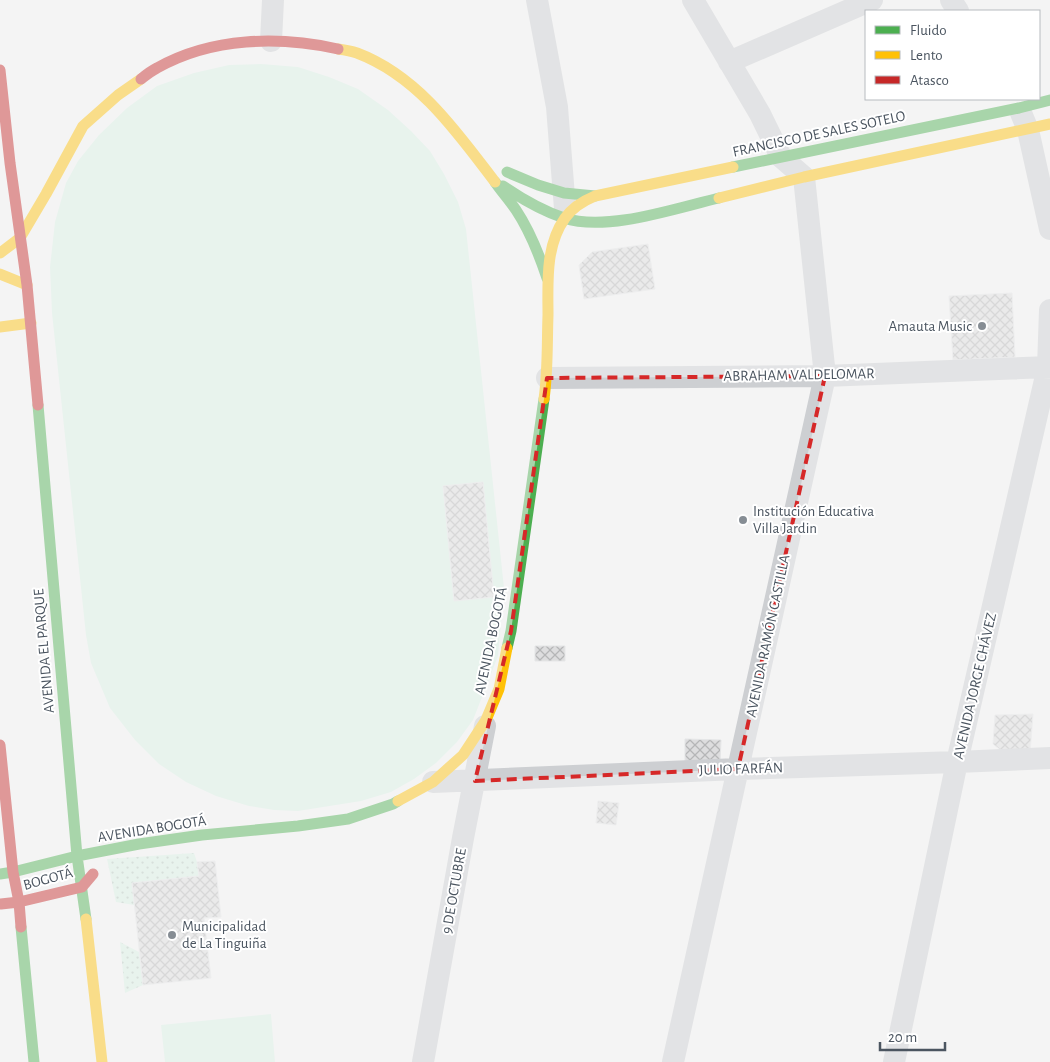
<svg xmlns="http://www.w3.org/2000/svg" width="1050" height="1062" viewBox="0 0 1050 1062" font-family="'Alegreya Sans',sans-serif">
	<defs>
		<pattern id="park-dots" width="8" height="8" patternUnits="userSpaceOnUse" patternTransform="scale(1.25)"><rect width="8" height="8" fill="#daf1e5"/><path d="M2 2h.1M6 6h.1" fill="none" stroke="#b3c6bd" stroke-width="1.8" stroke-linecap="round"/></pattern>
		<pattern id="building-cross-hatch" width="8" height="8" patternUnits="userSpaceOnUse" patternTransform="scale(1.25)"><rect width="8" height="8" fill="#ddddde"/><path d="M0 0l8 8M0 8l8-8" fill="none" stroke="#b5b6b7"/></pattern>
	</defs>
	<rect width="100%" height="100%" fill="#f4f4f4"/>
	<path fill="url(#park-dots)" d="M194 853 197 862 199 876 132 884 134 905 116 902 107 859Z
		M120 942 139 952 143 985 125 993Z"/>
	<path fill="#daf1e5" d="M261 64 298 67 329 77 358 89 388 110 411 131 430 151 444 174 458 202 466 229 504 588 498 656 473 720 457 742 436 763 414 779 391 792 361 801 298 811 274 810 249 806 216 796 186 782 159 764 135 740 110 708 91 663 86 635 52 313 50 267 55 222 66 183 78 161 99 135 127 108 157 86 194 73 229 65Z
		M271 1014 275 1062H165L161 1025Z"/>
	<path fill="url(#building-cross-hatch)" stroke="#e5e6e7" d="M648 244 655 289 584 299 579 265 592 252Z
		M1012 293 1015 357 953 360 949 296Z
		M483 482 494 597 454 601 443 486Z
		M535 646H565V661H535Z
		M1033 714 1030 753H1004L993 744 995 715Z
		M685 739 721 740 720 762 685 761Z
		M598 801 619 803 616 825 596 823Z
		M215 861 221 917 204 918 211 978 143 985 132 883 199 876 197 862Z"/>
	<g fill="none" stroke-linecap="round" stroke-linejoin="round">
		<path stroke="#cdcfd2" stroke-width="22" d="M537 0 557 107 565 209
			M951 0 958 11
			M271 41 273 0
			M729 62 872 0
			M1021 113 1028 130 1050 229
			M547 378 825 376 1050 367
			M433 782 738 769 957 762 1050 758
			M423 1062 463 838 485 726
			M673 1062 825 376 804 177 781 157 760 114 693 0
			M894 1062 957 762 1048 367 1050 310"/>
		<path stroke="#4caf50" stroke-width="11" d="M733 167 1019 108 1050 100
			M507 172 538 185 564 193 595 196
			M495 182C502 192 510 201 516 210 530 231 539 254 547 278
			M503 186C522 199 543 211 564 218 607 232 676 208 719 198
			M38 405 77 856 86 919
			M507 648 511 631 544 399
			M0 874 13 872 77 856 139 844 202 835 298 826 348 819 393 804 398 801
			M21 927 34 1062"/>
		<path stroke="#ffc107" stroke-width="11" d="M338 49C345 50 351 51 357 53 418 76 457 132 495 182
			M719 198 804 177 1050 124
			M0 253 20 238 46 194 83 126 118 95 141 79
			M0 274 27 285
			M0 327 31 323
			M544 399C548 371 547 343 548 315 548 283 545 246 565 218 572 208 583 201 595 196L733 167
			M398 801 433 782 463 755 486 720 499 689 507 648
			M86 919 102 1062"/>
		<path stroke="#c62828" stroke-width="11" d="M0 70 10 163 27 285 38 405
			M141 79C146 75 151 71 157 68 212 37 279 36 338 49
			M0 745 13 872 19 902 21 927
			M1 904 19 902 82 887 93 874"/>
	</g>
	<path d="M0 0H1050V1062H0ZM825 376 738 769 475 781 511 631 547 378Z" fill="#f4f4f4" fill-opacity=".55" fill-rule="evenodd"/>
	<path fill="none" stroke="#d62828" stroke-width="4" stroke-dasharray="10 6" stroke-linejoin="round" d="M825 376 738 769 475 781 511 631 547 378Z"/>
	<g fill="#868d94" stroke="#fff" stroke-width="2">
		<circle cx="982" cy="326" r="5"/>
		<circle cx="743" cy="520" r="5"/>
		<circle cx="172" cy="935" r="5"/>
	</g>
	<g text-anchor="middle" dominant-baseline="central" stroke-width="4" stroke-linejoin="round" paint-order="stroke">
		<g font-size="15" fill="#4b5560" stroke="#fff">
			<text transform="translate(819 134) rotate(-12)">FRANCISCO DE SALES SOTELO</text>
			<text transform="translate(799 375) rotate(-1)">ABRAHAM VALDELOMAR</text>
			<text transform="translate(768 636) rotate(-78)">AVENIDA RAMÓN CASTILLA</text>
			<text transform="translate(491 641) rotate(-78)">AVENIDA BOGOTÁ</text>
			<text transform="translate(44 651) rotate(-95)">AVENIDA EL PARQUE</text>
			<text transform="translate(975 686) rotate(-77)">AVENIDA JORGE CHÁVEZ</text>
			<text transform="translate(741 769) rotate(-2)">JULIO FARFÁN</text>
			<text transform="translate(152 829) rotate(-9)">AVENIDA BOGOTÁ</text>
			<text transform="translate(48 879) rotate(-15)">BOGOTÁ</text>
			<text transform="translate(454 891) rotate(-80)">9 DE OCTUBRE</text>
		</g>
		<g font-size="15" fill="#4b5560" stroke="#fff" text-anchor="start">
			<text x="972" y="326" text-anchor="end">Amauta Music</text>
			<text x="753" y="511">Institución Educativa<tspan x="753" dy="17">Villa Jardin</tspan></text>
			<text x="182" y="926">Municipalidad<tspan x="182" dy="17">de La Tinguiña</tspan></text>
		</g>
	</g>
	<rect x="865" y="10" width="175" height="90" fill="#ffffff" stroke="#b7bbbf"/>
	<rect x="875" y="26" width="25" height="8" fill="#4caf50" stroke="#b7bbbf"/>
	<text x="910" y="35" font-size="15" fill="#4b5560">Fluido</text>
	<rect x="875" y="51" width="25" height="8" fill="#ffc107" stroke="#b7bbbf"/>
	<text x="910" y="60" font-size="15" fill="#4b5560">Lento</text>
	<rect x="875" y="76" width="25" height="8" fill="#c62828" stroke="#b7bbbf"/>
	<text x="910" y="85" font-size="15" fill="#4b5560">Atasco</text>
	<path d="M880 1042v8h65v-8" fill="none" stroke="#4b5560" stroke-width="2.5"/>
	<text x="888" y="1042" font-size="15" fill="#4b5560" stroke="#ffffff" stroke-width="4" paint-order="stroke">20 m</text>
</svg>
